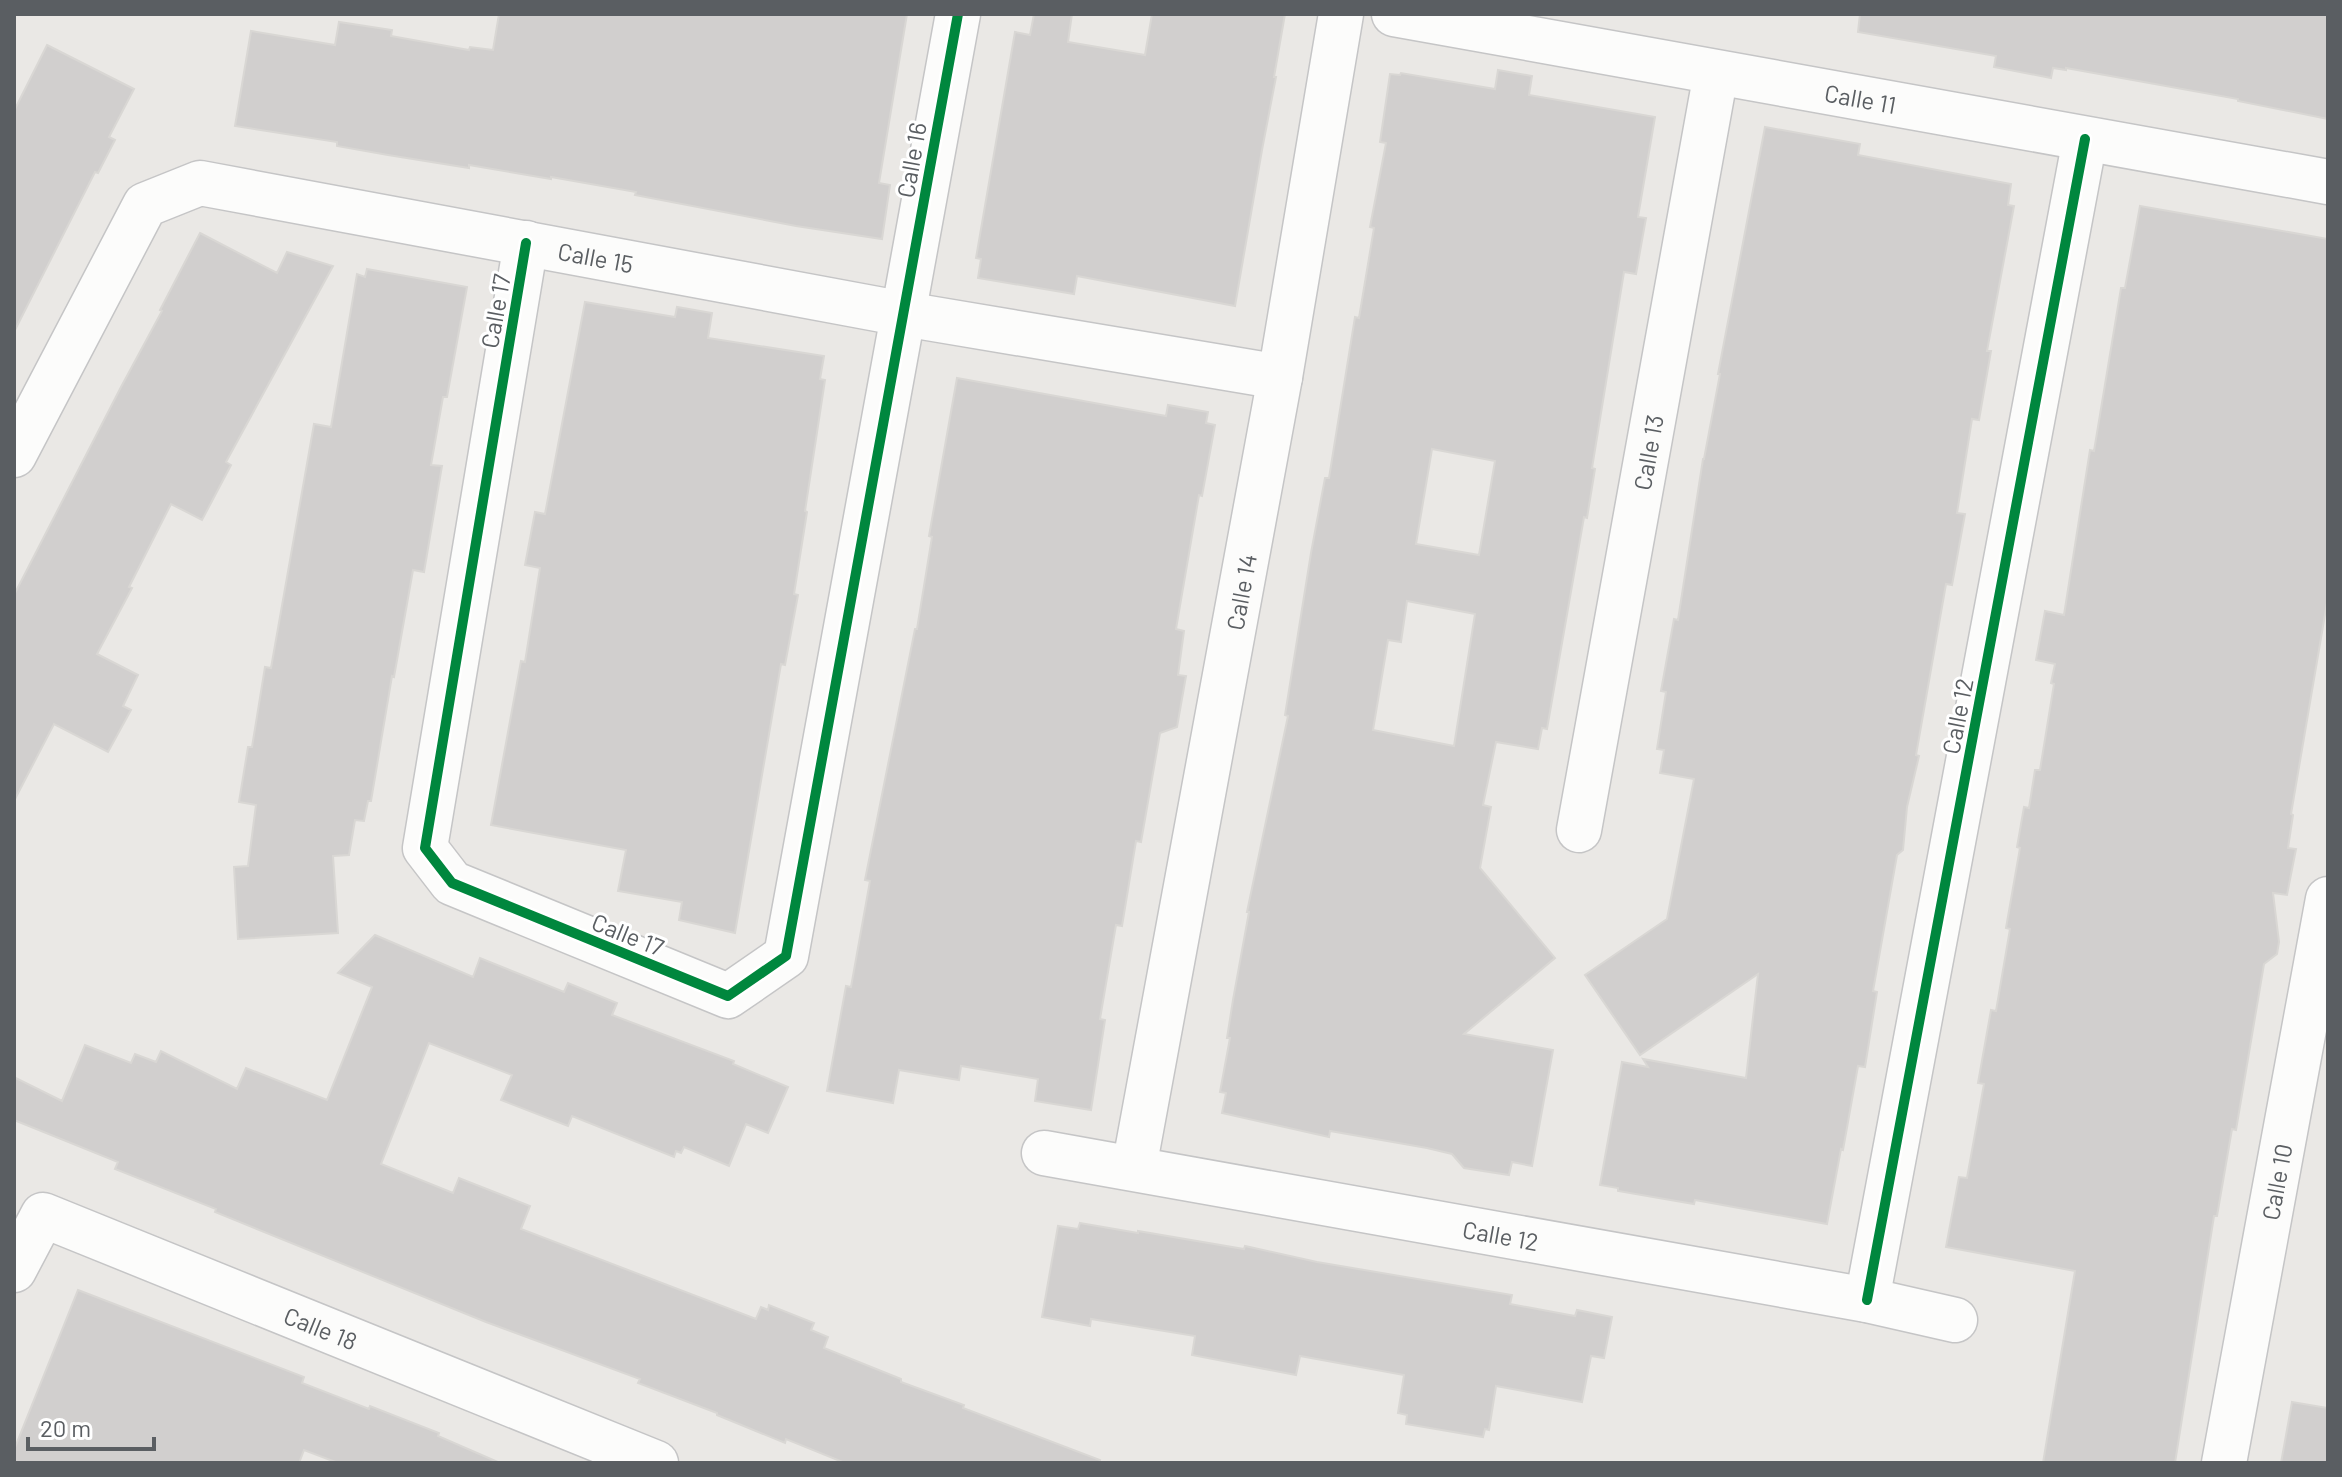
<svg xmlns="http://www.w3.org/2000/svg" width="2342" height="1477" viewBox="0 0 2342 1477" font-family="Barlow,sans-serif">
	<rect width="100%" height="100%" fill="#eae8e5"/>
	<path fill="#d1cfce" stroke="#d9d7d4" stroke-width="2" fill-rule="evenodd" d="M499 14H907L879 183 890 185 882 239 796 226 635 195 636 192 551 177V179L469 165V168L388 155 337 146V142L235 126 251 31 335 45 339 22 392 30 391 36 469 50 470 47 493 50Z
		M1034 14H1072L1068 42 1145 55 1152 14H1285L1274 77H1276L1262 150 1235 306 1077 276 1074 294 978 278 981 259 976 258 1015 32 1030 35Z
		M1860 14H2328V119L2238 101V99L2066 68V70L2053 68 2051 78 1994 67 1996 56 1858 32Z
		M47 45 134 89 109 137 115 140 98 173 95 172 14 332V111Z
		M1498 70 1532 76 1529 95 1655 117 1638 217 1646 218 1636 274 1624 272 1592 468 1595 469 1587 518 1584 517 1547 729 1542 728 1538 749 1496 742 1483 805 1491 807 1480 868 1555 958 1464 1034 1553 1050 1532 1166 1512 1162 1509 1175 1464 1168 1452 1154 1427 1148 1330 1131 1329 1137 1222 1113 1226 1093 1220 1092 1230 1038H1227L1233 1000 1249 912H1247L1288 716 1285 715 1311 553 1325 478H1329L1355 317 1359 318 1374 228 1370 227 1386 143 1380 142 1390 74 1400 75 1401 73 1495 89ZM1432 449 1495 461 1479 555 1416 544ZM1407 601 1475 614 1454 746 1373 730 1388 640 1401 642Z
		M1765 127 1860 144 1858 155 2011 184 2008 205 2014 206 1987 351H1991L1979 420 1972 419 1957 513 1965 514 1952 585 1946 584 1916 755 1919 756 1907 807 1903 850 1897 855 1873 991 1877 992 1865 1067 1858 1066 1843 1150 1841 1149 1827 1224 1695 1200 1694 1204 1618 1191V1188L1600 1185 1622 1062 1648 1067 1643 1059 1746 1078 1758 974 1640 1055 1585 975 1667 919 1694 779 1660 773 1664 750 1657 749 1666 692 1661 691 1674 619 1678 620 1703 459H1704L1720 374H1718Z
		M2140 206 2328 239V597L2291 814 2293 815 2288 848 2296 849 2287 895 2273 893 2279 942 2277 954 2264 964 2236 1130 2232 1129 2217 1216H2214L2175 1463H2043L2075 1271 1946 1247 1959 1177 1967 1178 1984 1084 1978 1083 1991 1010 1996 1011 2010 929 2006 928 2020 848 2017 847 2024 807 2029 808 2035 770H2040L2054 684 2051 683 2055 664 2036 660 2045 611 2064 615 2090 450 2094 451 2121 288H2125Z
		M200 233 277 273 287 252 333 266 226 462 231 465 202 520 171 504 129 587 132 588 97 654 138 675 123 706 131 710 108 752 54 724 14 801V595L121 387 162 311 160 310Z
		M367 269 467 287 447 397H443L431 465 442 466 424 572 413 570 394 677 392 676 371 801H368L364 821 355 820 349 855 333 856 338 933 238 939 234 867 248 866 256 805 239 802 248 747H252L265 667 271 668 314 424 331 427 357 274 365 277Z
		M585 302 675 317 677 307 712 313 708 338 824 356 820 379 825 380 805 511 807 512 794 594 798 595 785 665 781 664 735 933 679 920 682 902 618 891 626 850 491 825 521 661 525 662 540 568 525 565 535 512 545 514Z
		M957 378 1166 416 1168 405 1208 412 1206 423 1215 425 1202 496 1199 495 1176 629 1184 631 1178 675 1186 676 1177 727 1160 733 1141 842 1136 841 1122 926 1116 925 1100 1019 1105 1020 1091 1110 1035 1101 1038 1079 961 1066 959 1080 899 1070 893 1103 827 1091 846 986 851 987 870 881 865 880 915 629H917L932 537 929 536Z
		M375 935 473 977 480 958 564 992 568 983 617 1003 612 1015 734 1061 733 1064 788 1087 768 1133 746 1124 729 1166 684 1147 681 1153 676 1151 674 1157 572 1116 568 1126 501 1100 512 1075 429 1043 381 1164 453 1193 459 1178 530 1206 521 1229 756 1319 761 1307 768 1310 769 1305 814 1323 811 1330 828 1337 824 1348 901 1379V1382L964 1405 963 1408 1100 1460 1099 1463H845L786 1439 785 1443 717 1415V1413L638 1383 640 1379 486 1322 215 1212 216 1209 115 1169 118 1162 14 1120V1077L62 1101 85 1045 131 1063 135 1054 156 1062 161 1051 237 1089 246 1068 327 1100 372 987 338 973Z
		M1080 1223 1138 1233V1231L1244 1249 1245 1246 1317 1262 1512 1295 1510 1304 1575 1316 1577 1310 1612 1317 1604 1358 1591 1356 1582 1402 1496 1386 1489 1430 1485 1429 1483 1437 1406 1424 1407 1415 1398 1413 1404 1375 1300 1356 1296 1375 1192 1355 1195 1336 1091 1319 1090 1326 1042 1317 1058 1226 1078 1229Z
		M78 1290 304 1377 302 1383 369 1409 370 1406 439 1433 438 1436 500 1463H338L304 1450 299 1463H14V1450Z
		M2292 1402 2328 1408V1463H2281Z"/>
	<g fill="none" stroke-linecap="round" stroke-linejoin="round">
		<g stroke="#c5c5c6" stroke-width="47">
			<g id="minor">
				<path id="s1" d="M1394 14 2328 182"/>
				<path d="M526 243 425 848 452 883 728 996 786 956 958 14"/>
				<path id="s2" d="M14 455 145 205 200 183 904 314 1280 377"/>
				<path id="s3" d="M1579 830 1716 73"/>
				<path id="s4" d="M1044 1153 1867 1300 1955 1320"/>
				<path id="s5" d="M1134 1168 1280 377 1341 14"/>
				<path id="s6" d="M14 1270 43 1215 656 1463"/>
				<path d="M1867 1300 2085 139"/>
				<path id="s7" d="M2224 1463 2328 899"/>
			</g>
		</g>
		<use href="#minor" stroke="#fcfcfb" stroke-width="44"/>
		<g stroke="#fff" stroke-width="15">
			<path id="cycleway" d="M526 243 425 848 452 883 728 996 786 956 958 14
				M1867 1300 2085 139"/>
		</g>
		<use href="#cycleway" stroke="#00873e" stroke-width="10"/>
	</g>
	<g text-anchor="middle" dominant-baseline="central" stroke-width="6" stroke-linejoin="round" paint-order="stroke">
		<g font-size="24" fill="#5a5e62" stroke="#fff">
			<text stroke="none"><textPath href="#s1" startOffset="474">Calle 11</textPath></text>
			<text transform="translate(911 160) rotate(-80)">Calle 16</text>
			<text stroke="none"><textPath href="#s2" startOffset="744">Calle 15</textPath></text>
			<text transform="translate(495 311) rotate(-80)">Calle 17</text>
			<text stroke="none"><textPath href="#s3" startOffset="384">Calle 13</textPath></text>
			<text stroke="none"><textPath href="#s5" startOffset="586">Calle 14</textPath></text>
			<text transform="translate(1957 716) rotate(-79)">Calle 12</text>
			<text transform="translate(628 934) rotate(22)">Calle 17</text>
			<text stroke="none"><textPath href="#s7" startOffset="286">Calle 10</textPath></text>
			<text stroke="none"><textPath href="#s4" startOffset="464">Calle 12</textPath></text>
			<text stroke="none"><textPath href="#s6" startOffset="362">Calle 18</textPath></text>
		</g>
	</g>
	<rect width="2342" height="1477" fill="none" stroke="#5a5e62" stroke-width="32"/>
	<path d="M28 1437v12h126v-12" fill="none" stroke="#5a5e62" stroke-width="4"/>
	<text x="40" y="1437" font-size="24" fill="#5a5e62" stroke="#ffffff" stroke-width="6" paint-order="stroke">20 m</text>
</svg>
